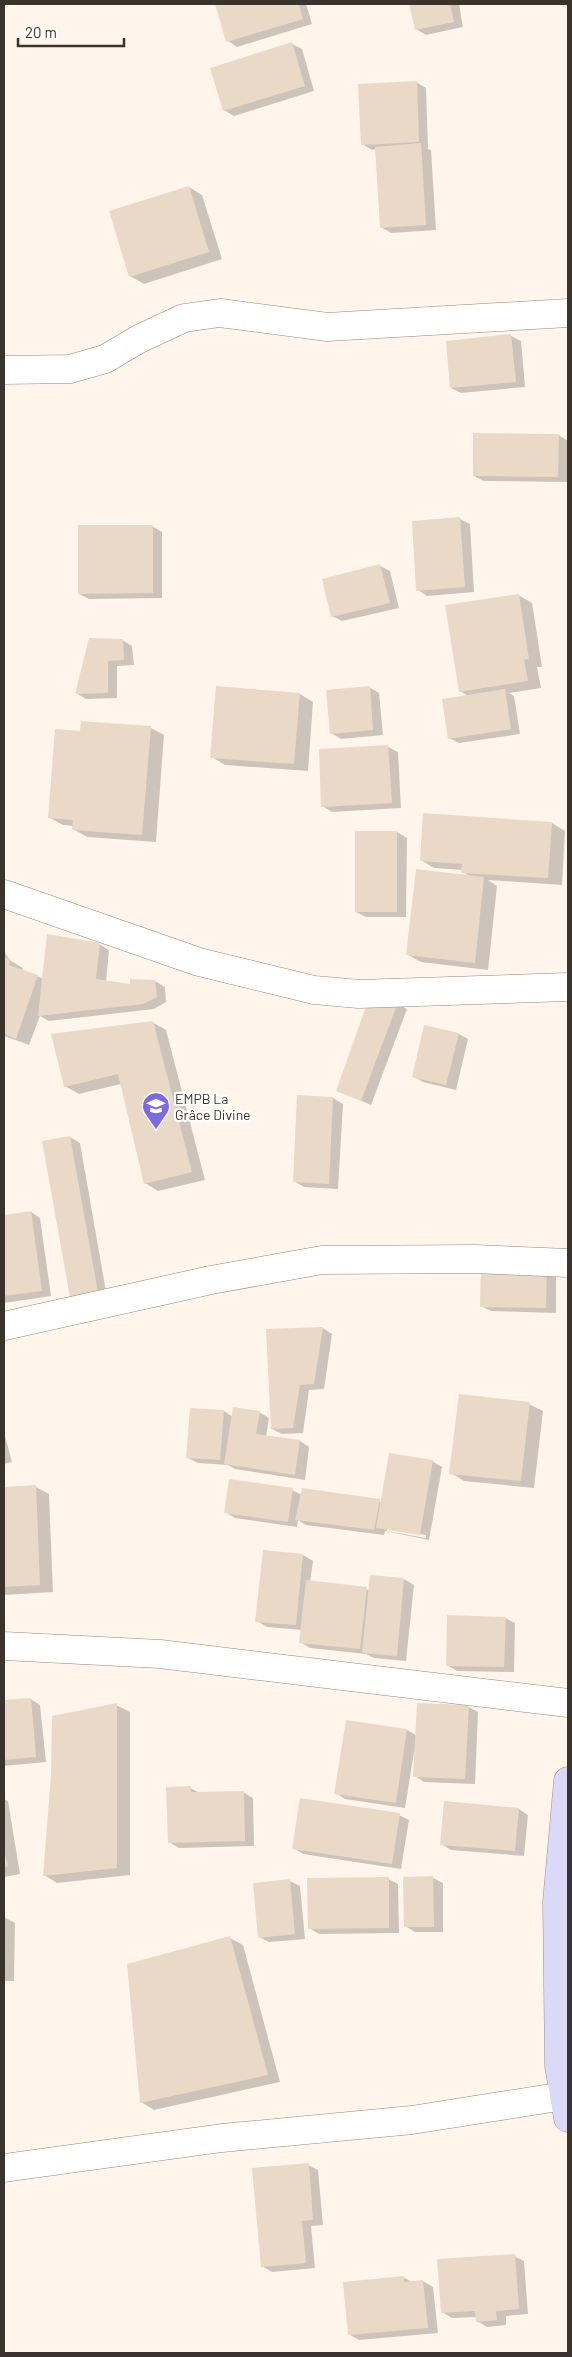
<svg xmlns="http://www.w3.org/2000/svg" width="572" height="2357" viewBox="0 0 572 2357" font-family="Barlow,sans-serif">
	<rect width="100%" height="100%" fill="#fff5ea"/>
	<path fill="#0003" fill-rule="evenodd" d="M217 4H306L312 24 237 47 228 41Z
		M410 4H459L463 27 426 35 416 29Z
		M292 44 302 49 314 91 234 116 224 110Z
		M416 82 426 88 428 149 431 150 436 230 391 233 381 227 376 149 372 150 362 144Z
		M189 187 202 195 222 259 144 284 130 276Z
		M511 336 521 341 525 387 461 393 451 388Z
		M559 435 568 441V482L484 481 474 476Z
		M460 519 470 524 474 592 427 596 418 590Z
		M152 526 162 532V598L89 599 79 594Z
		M380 566 390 571 399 608 342 621 332 616Z
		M518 595 532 603 542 667H537L541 688 509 693 514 696 520 734 459 743 449 738 468 696 460 691Z
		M122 640 132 646 134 665 117 666V698L86 699 76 693Z
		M369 687 379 693 383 735 341 739 331 733Z
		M218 688 300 694 313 702 308 771 225 765 212 757Z
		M82 722 151 728 164 735 156 842 87 837 73 829 74 826 63 825 50 818 81 732Z
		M388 747 398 752 401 808 332 812 322 806Z
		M552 823 565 831 562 885 488 880 497 886 488 970 421 962 408 955 471 877 463 872V870L434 868 421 860Z
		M397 832 407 838 406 917H366L356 912Z
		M99 944 109 950 106 982 131 985 155 981 165 987 166 1002 154 1009 49 1021 40 1016 29 1045 4 1036V952L11 961 23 968 22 971 44 979Z
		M388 998 407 1009 371 1105 337 1090Z
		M152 1022 166 1030 205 1180 158 1191 145 1183 121 1084 79 1094 65 1086Z
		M459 1034 468 1039 456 1090 423 1082 413 1076Z
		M333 1098 343 1104 338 1189 304 1187 294 1181Z
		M70 1137 80 1143 108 1303 82 1308Z
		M31 1212 40 1218 51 1296 4 1303V1216Z
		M556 1271V1313L491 1311 481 1306Z
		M323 1328 332 1334 324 1389 309 1390 303 1433 282 1434 272 1429Z
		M529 1404 543 1411 534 1488 464 1481 451 1473Z
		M224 1411 233 1417 259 1412 269 1418 266 1437 300 1441 309 1447 305 1480 235 1469 228 1465 198 1463 188 1458Z
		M4 1432 12 1462 4 1464Z
		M432 1461 442 1467 429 1540 385 1531 384 1535 306 1525 298 1520 297 1527 235 1518 225 1512 292 1490 302 1495 382 1502ZM387 1528 426 1535V1538L387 1531Z
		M36 1487 49 1494 53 1592 4 1595V1488Z
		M303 1555 313 1561 310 1582 370 1590 371 1577 404 1579 414 1585 406 1661 374 1658 366 1654 310 1648 300 1642 302 1630 267 1627 257 1621Z
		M505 1618 515 1623 514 1672 457 1671 447 1665Z
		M31 1699 40 1705 46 1762 4 1766V1702Z
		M116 1705 130 1712V1875L57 1883 44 1875Z
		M469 1707 478 1712 475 1784 424 1782 415 1776 416 1752H414L405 1808 345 1799 336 1793 407 1730 417 1736Z
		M190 1788 200 1793 243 1792 253 1798 254 1846 179 1848 169 1842Z
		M4 1799 8 1801 20 1874 4 1877Z
		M519 1809 528 1815 524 1856 451 1850 441 1844Z
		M399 1815 409 1820 401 1869 303 1854 293 1848Z
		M433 1878 443 1883V1932H415L405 1926Z
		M388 1879 398 1884 399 1933 319 1934 309 1928Z
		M290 1881 300 1886 305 1939 269 1942 259 1937Z
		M4 1917 15 1923 14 1981H4Z
		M230 1938 243 1945 280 2082 154 2110 141 2102Z
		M308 2165 318 2170 323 2225 311 2226 315 2268 272 2272 262 2266Z
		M514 2256 524 2261 528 2314 506 2316V2325L487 2327 477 2321 476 2317 452 2318 442 2312Z
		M403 2277 412 2282 423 2281 433 2287 438 2333 359 2340 350 2335Z"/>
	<path fill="#ead9c7" d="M215 4H299L303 19 226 42Z
		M409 4H450L454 22 415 30Z
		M292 42 305 86 223 111 210 68Z
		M417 81 419 142 361 145 358 84Z
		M421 143 426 225 380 228 375 147Z
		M189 186 209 252 129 277 109 211Z
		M511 334 516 382 450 388 446 341Z
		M473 433 559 434 558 477 473 476Z
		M460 517 465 587 416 591 412 521Z
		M78 525H153V593L78 594Z
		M380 564 390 603 331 617 322 579Z
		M519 594 529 659 524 660 528 681 459 692 445 605Z
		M89 638 123 639 124 660 108 661V693L75 694Z
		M216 686 300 693 294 764 210 758Z
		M370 686 373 730 330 734 326 690Z
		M505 689 511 729 448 739 442 699Z
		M81 721 151 726 142 835 72 830 73 820 48 818 55 729 80 731Z
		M388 745 392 803 321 807 319 749Z
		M423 813 552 822 548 878 461 873 462 864 420 861Z
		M355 831H397V912H355Z
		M416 869 484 877 475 963 406 955Z
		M47 934 100 943 96 979 130 984V979L155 980 157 997 143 1004 38 1016Z
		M4 957 10 959 9 965 38 975 16 1039 4 1034Z
		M369 998 398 1002 361 1101 336 1091Z
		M153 1021 192 1172 144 1184 118 1074 64 1087 51 1034Z
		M424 1025 459 1033 446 1085 412 1077Z
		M297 1095 333 1097 329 1184 293 1182Z
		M70 1136 99 1298 71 1303 42 1141Z
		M31 1211 42 1291 4 1296V1215Z
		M481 1263 547 1264 546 1308 480 1307Z
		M323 1327 314 1384 300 1385 293 1428 271 1429 266 1329Z
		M459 1394 530 1402 521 1481 449 1474Z
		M233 1407 260 1411 256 1434 300 1440 295 1475 224 1464Z
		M190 1408 224 1410 220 1460 186 1458Z
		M389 1453 433 1460 420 1535 376 1528Z
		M229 1479 293 1488 288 1522 224 1513Z
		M36 1485 40 1585 4 1587V1487Z
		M302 1488 380 1499 374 1530 295 1520Z
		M263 1550 303 1554 296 1625 255 1622Z
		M370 1575 404 1578 397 1656 362 1653Z
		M306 1580 367 1587 360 1649 299 1643Z
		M447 1615 506 1617 504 1667 446 1666Z
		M31 1698 36 1757 4 1760V1700Z
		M117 1703V1868L43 1876 51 1775 52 1716Z
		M417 1703 469 1705 465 1779 413 1777Z
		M346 1720 407 1729 396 1803 334 1794Z
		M191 1786V1792L244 1791 245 1841 168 1843 166 1787Z
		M300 1798 400 1813 392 1864 292 1849Z
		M444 1801 519 1808 515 1851 440 1845Z
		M4 1850 8 1866 4 1867Z
		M433 1876 434 1927H404L403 1877Z
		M389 1877V1928L308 1929 307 1878Z
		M290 1879 295 1934 258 1938 253 1883Z
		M230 1936 268 2075 140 2103 127 1964Z
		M309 2163 313 2220 302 2221 306 2263 261 2267 252 2168Z
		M515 2254 519 2309 496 2311 497 2320 476 2322 475 2311 441 2313 437 2259Z
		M404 2276V2282L423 2280 428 2328 348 2335 343 2282Z"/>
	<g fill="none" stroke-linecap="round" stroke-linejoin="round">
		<g stroke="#978777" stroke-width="29">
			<path id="minor" d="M4 370 70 369 105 359 139 339 184 318 220 313 327 327 568 313
				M4 894 199 962 314 990 359 994 568 987
				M4 1326 211 1280 322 1260 475 1259 568 1263
				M4 1646 160 1654 568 1703
				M4 2168 222 2138 412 2120 564 2096"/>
		</g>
		<g stroke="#928eac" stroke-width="29">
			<path id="major" d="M568 1781 557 1902 559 2066 568 2118"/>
		</g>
		<use href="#minor" stroke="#fff" stroke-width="28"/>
		<use href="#major" stroke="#dad9f7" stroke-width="28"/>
	</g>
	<defs>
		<g id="school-pin" transform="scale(1.4375)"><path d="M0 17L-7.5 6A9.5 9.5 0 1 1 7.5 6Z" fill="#7c69e4" stroke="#fff"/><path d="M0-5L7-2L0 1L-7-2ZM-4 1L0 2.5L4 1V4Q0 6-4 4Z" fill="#fff"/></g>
	</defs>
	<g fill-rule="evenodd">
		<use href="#school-pin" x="156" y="1106"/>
	</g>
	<g text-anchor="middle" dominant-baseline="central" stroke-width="4.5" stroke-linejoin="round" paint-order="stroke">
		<g font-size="14" fill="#3a342d" stroke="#fff" text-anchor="start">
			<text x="175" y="1098">EMPB La<tspan x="175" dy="16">Grâce Divine</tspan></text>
		</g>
	</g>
	<rect width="572" height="2357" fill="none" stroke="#3a342d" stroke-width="10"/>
	<path d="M18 38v8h106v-8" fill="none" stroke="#3a342d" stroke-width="2.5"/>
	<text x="25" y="38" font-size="15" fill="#3a342d" stroke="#ffffff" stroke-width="4" paint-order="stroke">20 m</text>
</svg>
